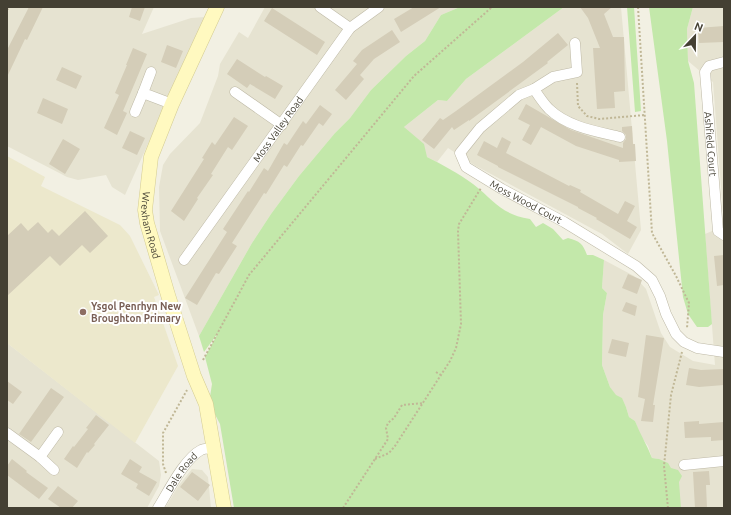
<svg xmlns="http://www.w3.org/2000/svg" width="731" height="515" viewBox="0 0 731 515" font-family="Ubuntu,sans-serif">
	<rect width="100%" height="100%" fill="#f2f0e3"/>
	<path fill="#e6e3d1" d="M7 7H154L142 34 191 18 205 17 125 195 112 187 106 175 78 180 67 177 7 146Z
		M265 7H460L441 15 425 41 406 56 371 90 350 118 335 133 299 176 271 214 252 243 199 336 160 231 159 187 163 165 170 154 200 123 218 76 220 64 239 32 248 38Z
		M564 7H621L641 230 628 254 602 234 476 166 448 148 437 162 427 157 404 127 438 100 447 101 466 79Z
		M693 7H724V508H669L659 459 652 458 648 446 640 435 635 421 629 417 626 407 622 399 616 396 610 387 602 365 603 315 607 293 602 288 604 260 634 276 646 289 661 333 670 347 693 361 715 365 705 234 724 226 713 82 688 61 687 29Z
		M7 343 159 461 161 475 159 486 147 508H7Z
		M192 469 202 470 208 477 211 508H165L179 485Z"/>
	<path fill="#ece8cc" d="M7 156 45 177 41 186 120 225 130 236 159 295 154 297 178 366 135 443 7 343Z"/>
	<path fill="#c3e8aa" d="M460 7H564L466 79 447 101 438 100 404 127 424 144 427 157C443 165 458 173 473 184 495 201 500 214 530 219L536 227 543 223 553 229 563 240 568 238C580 241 583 244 587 255H593L604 260 602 288 607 293 603 315 602 365 610 387 616 395 622 398 626 407 629 417 635 421C640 434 647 445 652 458L659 459 668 463 671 468 678 470 682 476 679 482 681 508H234L220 424 209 403 212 384 205 357 218 333 204 352 199 336 252 243 271 214 299 176 335 133 350 118 371 90 406 56 425 41 441 15Z
		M627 7H634L641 111 635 112Z
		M649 7H693L687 29 688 61 694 83 712 324 708 327H697L688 314 683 297 667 141Z"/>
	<path fill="#d4cdb8" d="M29 7H43L27 40 25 39 7 77V50Z
		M132 7H145L140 21 129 17Z
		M414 7H441L401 32 394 19Z
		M580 7H612L604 14 613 37H624L625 91 614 92 615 108 597 109 593 48H600L588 18Z
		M272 8 325 42 317 55 264 21Z
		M724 26V42L699 43 698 28Z
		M392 30 400 42 374 59 360 75 364 79 346 100 335 90 357 64 353 61 362 50Z
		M558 33 568 45 547 62 548 63 469 121V120L454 130 452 127 434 149 422 140 440 118 443 120 456 111 523 62Z
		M167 45 183 51 176 68 161 62Z
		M133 48 147 54 123 111 127 113 117 135 104 128 119 95 115 93 127 65H126Z
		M237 59 265 77 266 76 283 86 275 99 250 84 247 88 227 74Z
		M62 67 82 76 76 89 56 80Z
		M43 98 68 109 62 124 37 113Z
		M526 104 571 130 623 148V143L626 139V135L622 131V127L632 126 633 144H635L636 161 619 162V160L576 146 541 127 531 145 522 140 530 125 518 119Z
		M320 105 332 114 323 126 319 123 303 146 301 145 287 167 284 165 266 194 264 193 232 243 237 246 219 274 216 273 197 305 185 298 227 232 223 229 248 191 249 192 264 168 268 171 284 143 287 145 303 121 306 124Z
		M234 117 248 126 232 150 228 147 211 174 213 175 197 198 198 199 184 221 171 211 204 159 202 158 212 142 215 145Z
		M130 131 145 138 137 155 122 148Z
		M502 137 511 142 506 153 569 186 570 185 581 190 580 192 618 214 625 201 635 206 627 221 637 227 630 239 596 219 597 218 578 208V207L498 167V166L477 155 484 141 497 148Z
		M63 139 80 149 65 174 49 164Z
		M85 211 108 236 90 253 82 245 60 266 50 256 7 296V236L21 223 28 231 38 222 48 233 52 229 59 236Z
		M724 255V285L717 286 714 256Z
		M628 274 642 280 637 294 622 288Z
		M626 302 637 306 635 316 622 311Z
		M646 335 664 338 653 405H655L653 422 641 421 645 399 638 397Z
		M612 339 629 343 626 357 608 353Z
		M689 368 701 370 724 369V385L699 387 686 385Z
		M7 381 22 392 13 404 7 400Z
		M51 388 64 397 31 442 19 434Z
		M96 415 109 425 94 444 95 445 88 453 87 452 77 468 64 459 73 446 74 447 88 429 86 428Z
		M699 421V424L724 422V440L711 441V437L685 438 684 422Z
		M12 459 27 471 26 472 48 488 39 499 7 475V466Z
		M130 459 142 467 139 472 157 482 149 496 136 488 138 484 121 474Z
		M709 471 710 485H706L707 508H695L693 472Z
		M192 472 210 485 198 501 180 487Z
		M58 486 78 501 72 508H61L48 499Z"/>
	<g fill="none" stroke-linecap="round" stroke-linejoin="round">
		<g stroke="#beb9a6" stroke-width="11">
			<g id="minor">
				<path d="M320 7 350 28"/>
				<path id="s1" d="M575 43 577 72 553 77 534 89 519 95 480 128 460 153 466 167 502 189 564 222 636 266 652 280 660 296 666 314 676 334 684 342 697 348 724 352"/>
				<path id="s2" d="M724 62 709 66 705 72 718 231 724 235"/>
				<path d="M151 72 143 93 172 104"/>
				<path d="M534 89C538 95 543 103 549 109 568 127 595 131 620 137"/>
				<path d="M235 92 282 125"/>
				<path d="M135 112 143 93"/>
				<path id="s3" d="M184 260 350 28 379 7"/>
				<path d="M7 433 40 457 54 470"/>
				<path d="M40 457 58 432"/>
				<path d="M684 465 724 461"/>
				<path id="s4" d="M158 508C168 492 184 459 201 450 205 448 209 449 213 448"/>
			</g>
		</g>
		<g stroke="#d4cc91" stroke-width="15">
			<g id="secondary">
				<path id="s5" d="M217 7 172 104 151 157 145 210 147 223 168 295 194 376 206 404 224 508"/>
			</g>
		</g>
		<path stroke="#c0b796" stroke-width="2" stroke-dasharray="2 2" stroke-linecap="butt" d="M638 7 652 233 676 276 689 303 687 328
			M7 10 9 7
			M577 83 578 106 587 116 599 119 645 115
			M203 360 249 275 414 76 492 7
			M436 372 441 375
			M375 459 389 453 395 446 450 361 456 348 461 324 458 231 459 224 481 188
			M166 473 163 464V433L187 390
			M343 508 388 439 386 428 388 423 394 418 402 405 424 403
			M668 508 664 466 671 395 682 352"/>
		<use href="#minor" stroke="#fff" stroke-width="10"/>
		<use href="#secondary" stroke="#fff9c0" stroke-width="14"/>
	</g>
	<circle fill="#8d6e63" stroke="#fff" stroke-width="1.5" cx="83" cy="312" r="4"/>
	<g text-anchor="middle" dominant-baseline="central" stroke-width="4" stroke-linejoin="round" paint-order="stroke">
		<g font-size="10" fill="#444033" stroke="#fff">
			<text stroke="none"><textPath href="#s3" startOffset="161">Moss Valley Road</textPath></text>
			<text stroke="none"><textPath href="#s2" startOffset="95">Ashfield Court</textPath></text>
			<text stroke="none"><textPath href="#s1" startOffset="260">Moss Wood Court</textPath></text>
			<text stroke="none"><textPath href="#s5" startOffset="233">Wrexham Road</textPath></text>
			<text stroke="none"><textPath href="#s4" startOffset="43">Dale Road</textPath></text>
		</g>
		<g font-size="10" font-weight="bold" fill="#785e54" stroke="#fff" text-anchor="start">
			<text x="91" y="306">Ysgol Penrhyn New<tspan x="91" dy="12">Broughton Primary</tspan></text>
		</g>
	</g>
	<rect width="731" height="515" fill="none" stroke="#444033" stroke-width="16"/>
	<g transform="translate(695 36) rotate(22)" stroke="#ffffff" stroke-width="3" paint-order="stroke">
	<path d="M0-3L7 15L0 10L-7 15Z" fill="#444033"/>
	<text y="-6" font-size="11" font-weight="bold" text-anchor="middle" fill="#444033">N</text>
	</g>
</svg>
